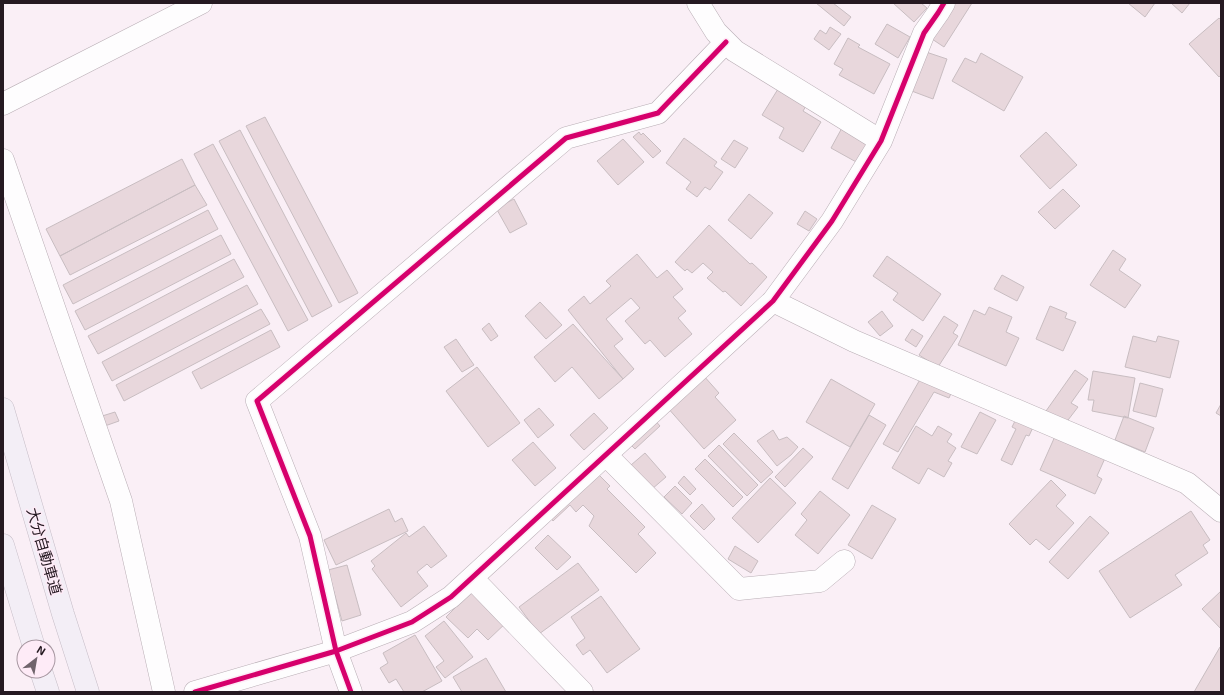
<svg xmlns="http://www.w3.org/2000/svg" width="1224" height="695" viewBox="0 0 1224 695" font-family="'Exo 2','Noto Sans JP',sans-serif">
	<rect width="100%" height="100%" fill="#faeff6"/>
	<path fill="#e8d7dc" stroke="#c8bdc1" d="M816 3H833L851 17 844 26Z
		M893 3H921L927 8 914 22Z
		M950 3H972L944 47 929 37Z
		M1128 3H1155L1145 17Z
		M1171 3H1190L1182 13Z
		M1219 18 1221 20V75L1219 77 1189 44Z
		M887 24 910 37 898 58 875 44Z
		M830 27 841 34 829 50 814 39 820 30 826 34Z
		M848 38 860 45 858 47 890 64 874 94 839 75 843 69 834 64Z
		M923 51 947 59 933 99 909 90Z
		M981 53 1023 77 1004 111 952 81 965 58 976 63Z
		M778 89 806 106 803 111 821 122 803 152 779 138 784 128 762 115Z
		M265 117 358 293 339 303 246 126Z
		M843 126 871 141 858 163 831 148Z
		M240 130 332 306 312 317 219 141Z
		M639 132 641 135 643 133 661 151 653 158 633 137Z
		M1046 132 1077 165 1050 189 1020 156Z
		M684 138 717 162 714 166 723 172 710 190 705 187 697 197 686 189 691 182 666 163Z
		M623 139 644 162 618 185 597 161Z
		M734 140 748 148 735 168 721 159Z
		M213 144 308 320 288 331 194 154Z
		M182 159 195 185 60 256 46 229Z
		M195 185 207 205 70 275 60 256Z
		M1063 189 1080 206 1055 229 1038 212Z
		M749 194 773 213 751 239 728 220Z
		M514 199 527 224 510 233 496 208Z
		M208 210 218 229 73 304 63 285Z
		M805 211 817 219 809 231 797 224Z
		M709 225 750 264 752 263 767 277 741 306 725 291 723 292 707 278 713 272 703 263 692 273 687 269 685 271 675 262Z
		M221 235 231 254 85 330 75 311Z
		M1113 250 1126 259 1119 270 1141 285 1125 308 1090 285Z
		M637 254 657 278 667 270 683 289 673 297 686 311 678 318 692 334 665 357 650 340 645 344 625 321 640 308 631 298 606 319 623 339 614 346 634 369 623 379 568 310 584 296 590 304 611 286 606 281Z
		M887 256 941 294 923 321 893 300 898 293 873 276Z
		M234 259 244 277 98 354 88 336Z
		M1002 275 1024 287 1017 301 994 289Z
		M247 285 258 304 112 381 102 362Z
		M540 302 562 325 546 339 525 316Z
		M1050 306 1067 313 1065 318 1076 322 1063 351 1036 339Z
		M989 307 1012 317 1006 332 1019 338 1006 366 958 345 974 310 985 315Z
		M261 309 270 324 124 401 116 385Z
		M882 311 893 326 880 336 868 322Z
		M944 316 958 325 953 333 958 336 938 367 919 355Z
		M489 323 498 336 491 341 482 329Z
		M573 324 623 379 599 399 572 367 555 382 534 357Z
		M912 329 923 336 916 347 905 340Z
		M271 330 280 347 201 389 192 372Z
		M1133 336 1156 342 1158 336 1179 341 1170 378 1125 367Z
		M456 339 474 365 462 372 444 347Z
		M477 367 520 423 488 447 446 391Z
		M1075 370 1088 379 1071 403 1078 407 1065 424 1046 411Z
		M1093 371 1135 378 1128 418 1092 411 1094 400H1088Z
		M703 375 719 393 715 397 736 420 704 449 667 407Z
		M922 376 953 389 949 398 934 392 898 452 883 444Z
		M831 379 875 404 850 447 806 422Z
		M1140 383 1163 389 1156 417 1133 411Z
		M1221 404V416L1216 413Z
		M539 408 554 425 538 438 524 420Z
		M115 412 119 421 102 427 99 417Z
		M980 412 996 420 977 454 961 447Z
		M594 413 608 428 584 450 570 435Z
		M869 415 886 425 848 489 832 479Z
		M1124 416 1154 428 1145 452 1115 440Z
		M1017 417 1034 425 1029 436 1026 435 1012 465 1001 460 1016 429 1012 427Z
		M653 418 660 426 635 449 628 442Z
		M916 426 932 436 938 426 952 434 947 442 956 448 948 461 952 463 944 477 928 468 919 484 892 468Z
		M773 430 779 440 787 437 798 447 791 455 777 466 757 441Z
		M734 433 773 472 761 483 723 444Z
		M1056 434 1106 456 1097 476 1102 479 1095 494 1040 470Z
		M533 442 556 468 535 486 512 460Z
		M719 445 758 485 747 496 708 456Z
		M803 448 813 457 785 487 775 477Z
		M645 453 666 477 652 489 631 465Z
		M705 459 743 497 733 507 695 469Z
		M596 472 610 486 607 489 645 527 638 534 656 553 636 573 589 526 594 516 583 505 576 512 570 505 553 521 550 517Z
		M684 476 696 489 690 495 678 483Z
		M770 478 796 503 758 543 732 518Z
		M1051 480 1066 495 1056 506 1074 523 1049 550 1036 539 1030 545 1009 524Z
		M675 486 692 503 682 514 664 497Z
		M820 491 850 515 818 554 795 535 807 520 801 514Z
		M702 504 715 519 704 530 690 516Z
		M872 505 896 519 872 559 848 545Z
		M389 509 395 522 402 518 408 531 336 565 324 540Z
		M1191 511 1210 540 1203 545 1208 553 1175 575 1182 585 1130 618 1099 571Z
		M1090 516 1109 533 1068 579 1049 562Z
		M424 526 447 556 431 568 427 564 417 572 428 586 401 607 372 569 375 566 371 561 406 533 409 537Z
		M548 535 571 557 557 570 535 548Z
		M735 546 758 561 751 573 728 559Z
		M578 563 599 590 539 634 519 607Z
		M347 565 361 615 342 621 328 570Z
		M472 591 509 620 488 640 477 629 468 638 446 617Z
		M1221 591V629L1202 609Z
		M601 596 640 649 607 673 590 650 583 655 576 645 585 638 571 617Z
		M444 621 473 657 445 678 436 667 444 661 425 636Z
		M415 635 442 681 422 692H404L396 679 389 683 380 668 388 663 383 653Z
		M1220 647 1221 648V692H1194Z
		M486 658 506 692H462L453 677Z"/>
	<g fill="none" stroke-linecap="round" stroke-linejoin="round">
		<g stroke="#b9aeb5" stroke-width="23">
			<path id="minor" d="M698 3 716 32 735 51 881 141
				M3 104 201 3
				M3 160 121 501 164 692
				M773 301 854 341 1187 483 1221 511
				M606 455 739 589 820 581 844 561
				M472 578 582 692
				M195 692 336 651 412 622 451 597 773 301 832 221 881 141 924 33 938 13 944 3
				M351 692 336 651 310 536 257 401 566 138 658 113 726 42"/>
		</g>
		<g stroke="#c6bdc7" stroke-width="23">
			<path id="highway" d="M3 409 63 614 88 692
				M3 545 34 647
				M41 671 48 692"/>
		</g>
		<use href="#minor" stroke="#fefdfe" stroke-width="22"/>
		<use href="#highway" stroke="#f3eef6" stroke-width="22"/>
		<g stroke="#feebf7" stroke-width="8">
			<path id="cycleway" d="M195 692 336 651 412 622 451 597 773 301 832 221 881 141 924 33 938 13 944 3
				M351 692 336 651 310 536 257 401 566 138 658 113 726 42"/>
		</g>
		<use href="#cycleway" stroke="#d6006c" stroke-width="5"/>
	</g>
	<g text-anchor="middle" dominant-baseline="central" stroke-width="3" stroke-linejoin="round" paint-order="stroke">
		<g font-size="15" fill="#251921" stroke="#feebf7">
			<text transform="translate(45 551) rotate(74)">大分自動車道</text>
		</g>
	</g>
	<rect width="1224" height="695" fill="none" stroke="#251921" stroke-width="8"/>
	<g transform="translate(36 659) rotate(31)"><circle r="19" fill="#feebf7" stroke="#a797a1"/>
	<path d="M0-3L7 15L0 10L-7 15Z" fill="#70646c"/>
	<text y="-6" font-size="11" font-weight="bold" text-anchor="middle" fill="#251921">N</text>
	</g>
</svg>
